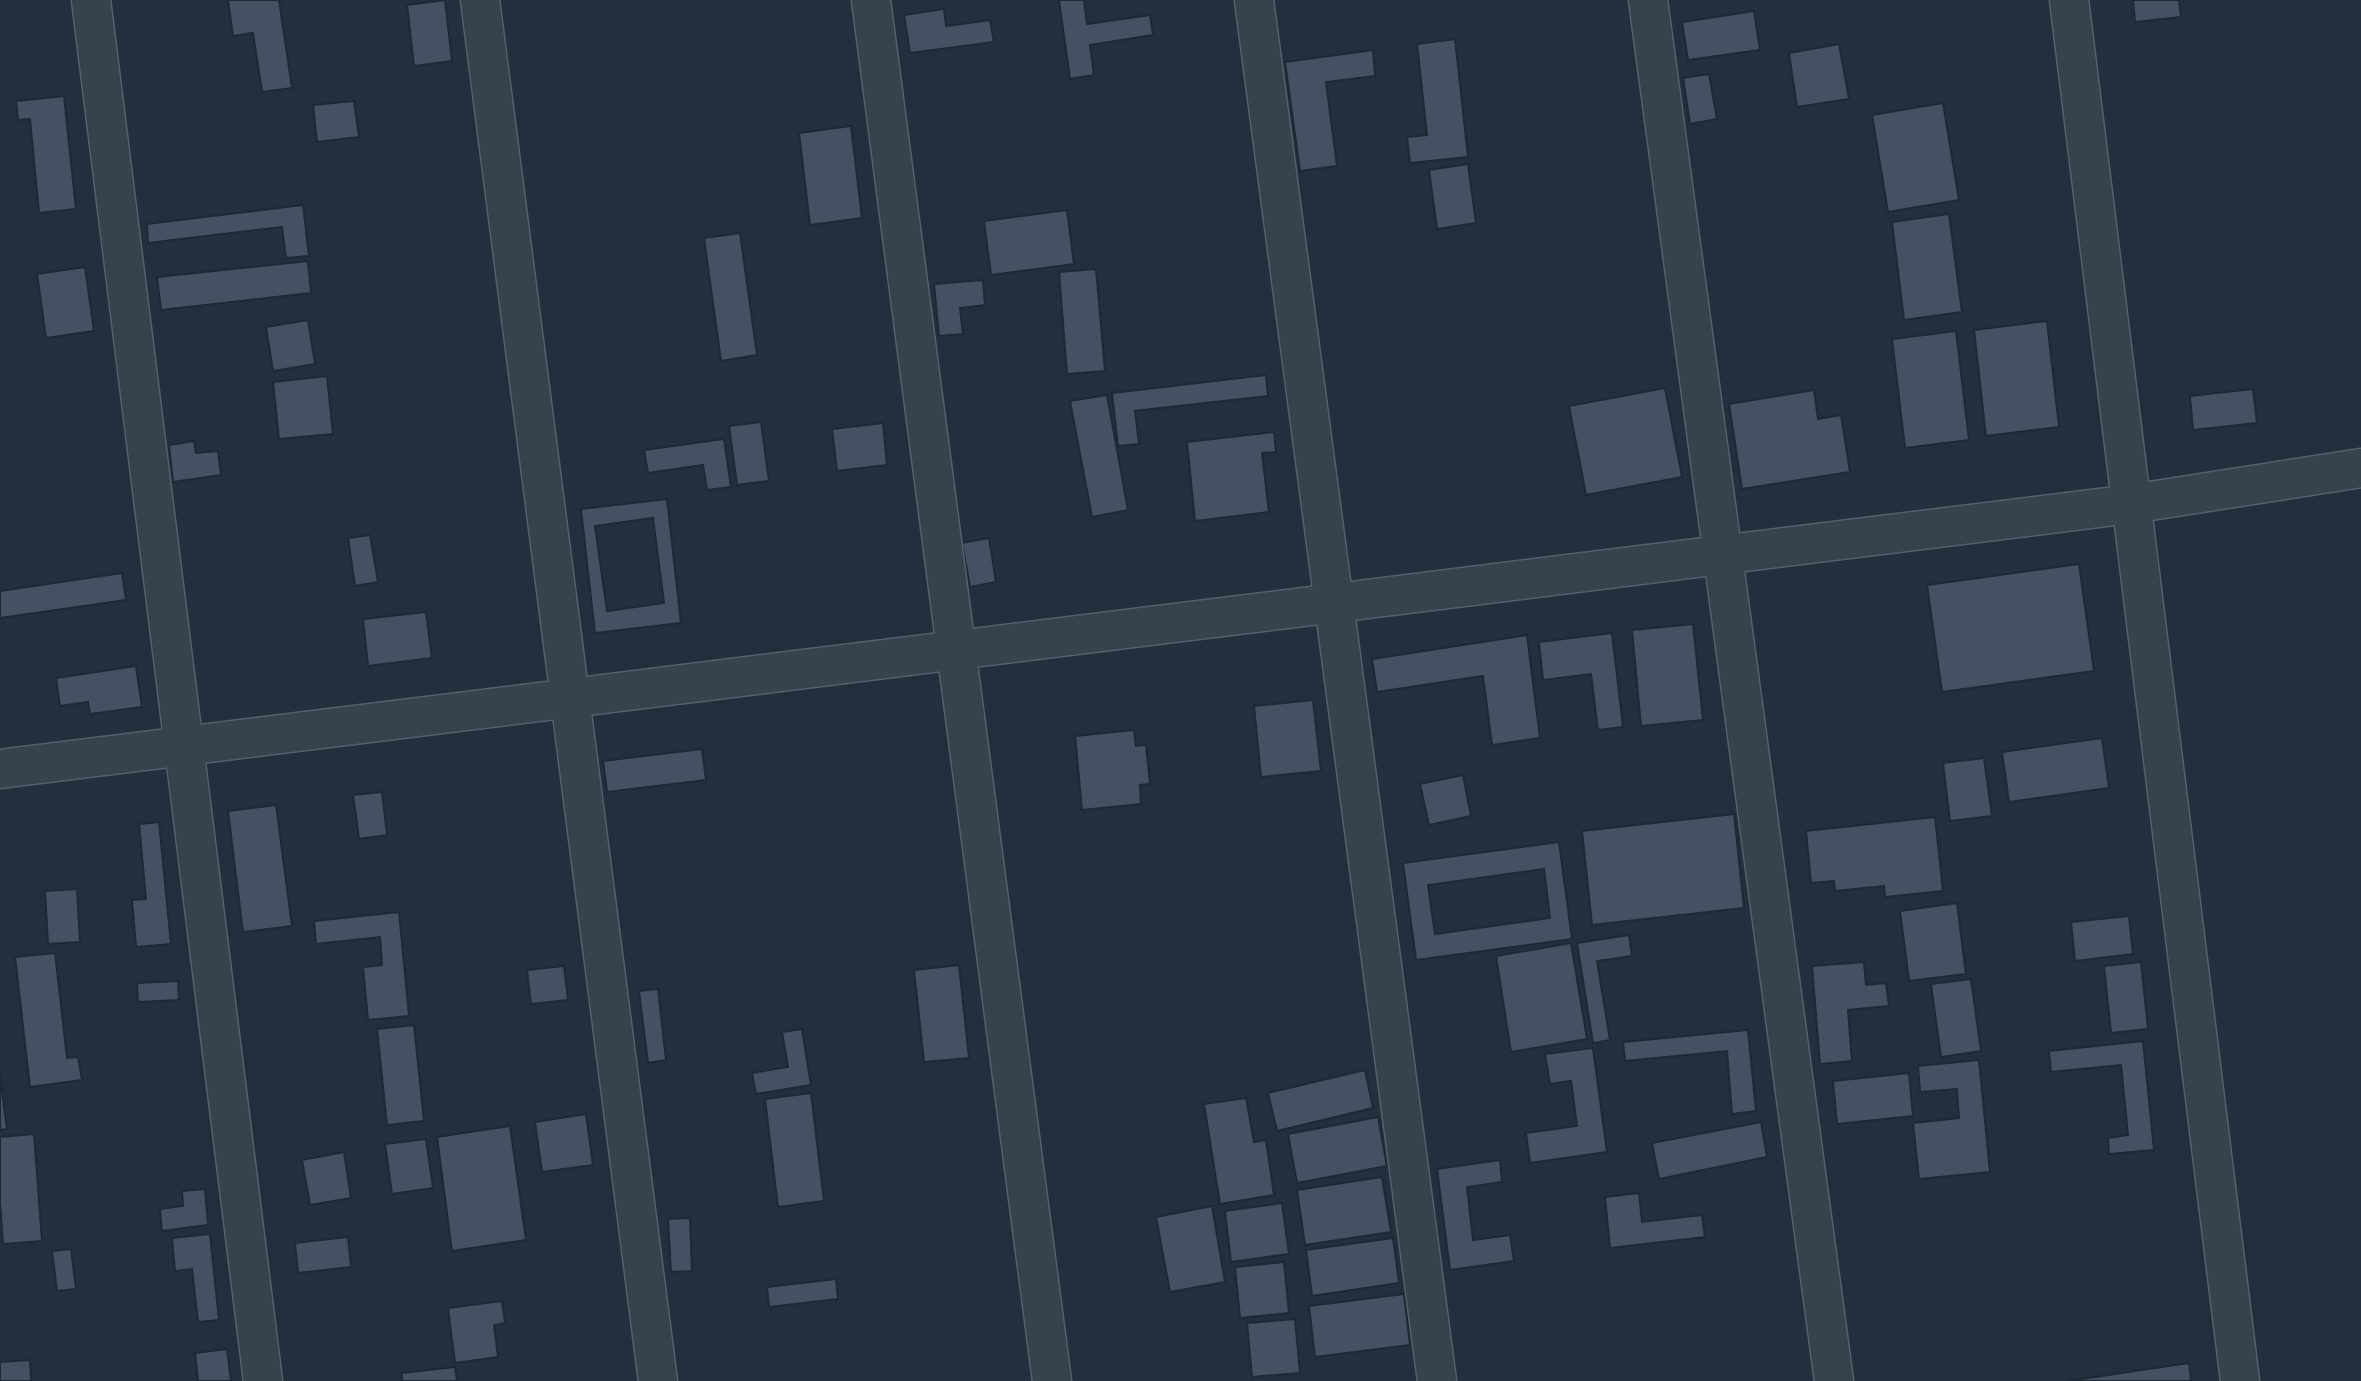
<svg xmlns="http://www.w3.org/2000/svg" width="2361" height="1381" viewBox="0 0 2361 1381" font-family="'Noto Sans',sans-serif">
	<rect width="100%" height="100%" fill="#242f3e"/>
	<path fill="#455162" stroke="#1f2835" stroke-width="2" fill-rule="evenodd" d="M228 0H279L292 88 262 92 253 33 233 36Z
		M445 0 452 61 414 66 407 5Z
		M1059 0H1084L1087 24 1150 15 1153 35 1090 45 1094 75 1070 79Z
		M2133 0H2179L2181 17 2135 22Z
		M944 9 946 26 990 20 994 42 910 53 904 15Z
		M1754 11 1760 50 1688 60 1682 22Z
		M1455 39 1468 157 1410 163 1407 137 1427 135 1417 44Z
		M1839 44 1849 99 1797 107 1789 53Z
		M1373 50 1375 76 1326 82 1337 166 1300 171 1285 62Z
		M1709 74 1717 119 1690 124 1683 78Z
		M64 96 76 209 39 213 30 119 18 120 16 101Z
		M354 101 359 137 317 142 313 105Z
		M1943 103 1959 200 1888 212 1872 115Z
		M851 126 862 218 810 225 799 133Z
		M1468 164 1476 223 1437 229 1429 170Z
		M303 205 309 256 286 258 282 227 148 243 147 224Z
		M1067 210 1074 264 991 275 984 221Z
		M1949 214 1962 312 1904 320 1892 222Z
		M740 233 757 355 721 361 704 238Z
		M308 261 311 293 161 310 157 277Z
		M85 267 94 331 46 338 37 274Z
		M1096 269 1105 371 1067 374 1059 272Z
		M983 280 985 305 960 308 963 334 939 336 934 284Z
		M308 320 315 364 273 371 266 327Z
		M2047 321 2059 427 1986 436 1974 330Z
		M1956 331 1969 440 1905 448 1892 339Z
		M1266 375 1268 396 1135 411 1139 444 1118 446 1112 393Z
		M327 376 333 434 279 439 273 382Z
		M1665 388 1682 477 1586 495 1569 406Z
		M2253 389 2257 423 2193 430 2190 396Z
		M1814 390 1818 419 1841 415 1850 472 1742 489 1729 404Z
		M1107 395 1128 510 1092 517 1070 401Z
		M761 422 769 481 737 485 729 426Z
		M883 423 887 465 837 471 832 429Z
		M1274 432 1276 452 1262 453 1269 512 1195 521 1187 442Z
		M724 439 731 487 707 490 703 465 648 473 644 450Z
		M194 441 196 453 218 451 221 475 173 482 169 445Z
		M667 499 681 623 595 633 581 509ZM653 518 664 603 607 611 595 526Z
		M370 535 378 582 355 586 348 538Z
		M989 538 996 582 970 587 962 543Z
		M2079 564 2094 671 1942 692 1927 585Z
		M122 573 126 600 0 618V591Z
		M426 612 432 658 368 666 363 619Z
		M1693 624 1703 720 1641 726 1632 630Z
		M1612 633 1623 727 1598 730 1591 674 1543 680 1539 642Z
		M1527 635 1540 738 1492 745 1483 676 1377 692 1372 659Z
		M136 666 142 707 90 714 88 702 60 706 56 678Z
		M1313 700 1321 771 1261 777 1254 706Z
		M1134 730 1136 746 1146 745 1150 784 1140 785 1141 804 1082 810 1075 736Z
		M2102 738 2109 788 2009 802 2002 752Z
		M702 749 706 780 607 792 603 761Z
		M1984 758 1992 816 1950 821 1943 763Z
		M1463 775 1471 816 1429 825 1420 784Z
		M382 792 387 835 359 839 353 795Z
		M276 805 292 926 243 932 228 811Z
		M1734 814 1744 908 1592 925 1582 831Z
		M1935 817 1943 891 1885 897 1884 886 1835 891 1834 881 1811 883 1806 831Z
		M159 822 171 944 136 947 132 900 146 899 139 824Z
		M1559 842 1572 939 1416 960 1403 863ZM1544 869 1550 918 1435 934 1428 885Z
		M77 889 80 942 48 944 45 891Z
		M1957 903 1966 974 1909 981 1900 911Z
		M399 912 409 1016 368 1020 363 967 382 965 380 937 316 944 314 921Z
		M2129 916 2133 954 2075 961 2071 922Z
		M1629 935 1632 956 1597 961 1610 1040 1593 1043 1577 943Z
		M1571 943 1587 1039 1511 1052 1496 956Z
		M55 953 67 1058 78 1057 82 1080 30 1087 15 957Z
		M1864 962 1866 985 1886 983 1889 1006 1848 1010 1852 1061 1820 1064 1812 966Z
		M2141 962 2148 1029 2111 1033 2104 966Z
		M959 965 969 1058 924 1062 914 970Z
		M564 966 568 1000 531 1004 527 970Z
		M1971 979 1981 1051 1941 1057 1931 984Z
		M178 981 179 1000 138 1002 137 983Z
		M658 989 666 1060 648 1063 639 991Z
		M414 1025 424 1121 387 1125 377 1029Z
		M802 1029 811 1085 756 1094 752 1073 788 1067 782 1032Z
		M1748 1030 1756 1111 1732 1114 1727 1051 1625 1061 1623 1042Z
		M2143 1041 2154 1150 2109 1154 2108 1138 2128 1135 2121 1065 2051 1072 2049 1051Z
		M1593 1048 1607 1152 1530 1163 1526 1133 1577 1126 1571 1081 1550 1084 1545 1054Z
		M1979 1060 1990 1172 1919 1179 1913 1123 1959 1118 1957 1089 1920 1092 1918 1066Z
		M1365 1070 1373 1108 1277 1131 1268 1093Z
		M1909 1073 1913 1116 1837 1124 1833 1081Z
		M0 1075 7 1129 0 1130Z
		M811 1093 824 1201 778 1207 765 1099Z
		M1246 1098 1254 1142 1266 1140 1274 1195 1220 1204 1204 1104Z
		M586 1114 593 1165 542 1172 535 1122Z
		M1378 1117 1387 1166 1297 1183 1288 1134Z
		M1761 1122 1767 1157 1659 1179 1652 1143Z
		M510 1126 526 1240 452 1251 437 1137Z
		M34 1134 42 1241 3 1244 0 1202V1137Z
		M426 1139 433 1188 392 1194 385 1144Z
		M344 1152 351 1198 310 1205 302 1160Z
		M1500 1160 1502 1182 1467 1187 1473 1240 1510 1235 1514 1261 1450 1270 1437 1169Z
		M1382 1177 1391 1232 1305 1245 1297 1190Z
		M205 1189 208 1225 162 1231 160 1209 183 1206 182 1191Z
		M1639 1193 1642 1222 1702 1215 1705 1237 1610 1248 1605 1197Z
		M1282 1203 1289 1254 1231 1262 1225 1211Z
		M1212 1206 1225 1282 1170 1292 1156 1217Z
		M690 1218 692 1271 671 1272 668 1219Z
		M210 1234 219 1320 198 1322 192 1269 175 1271 172 1238Z
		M348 1237 351 1267 298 1273 295 1243Z
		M1393 1238 1399 1283 1312 1296 1306 1250Z
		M71 1249 76 1289 57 1291 52 1251Z
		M1284 1262 1289 1313 1240 1318 1235 1267Z
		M836 1279 838 1299 769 1307 767 1287Z
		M1404 1294 1410 1345 1315 1357 1309 1306Z
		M502 1301 505 1323 494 1325 498 1357 455 1363 448 1308Z
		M1295 1319 1300 1373 1252 1377 1247 1323Z
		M227 1349 231 1381H198L195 1353Z
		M30 1360 31 1381H0V1362Z
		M2189 1363 2191 1381H2068Z
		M455 1367 457 1381H402V1373Z"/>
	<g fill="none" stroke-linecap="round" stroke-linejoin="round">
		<g stroke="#565f6c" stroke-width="41">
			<path id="street" d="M91 0 263 1381
				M480 0 658 1381
				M871 0 1052 1381
				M1254 0 1437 1381
				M1648 0 1834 1381
				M2069 0 2240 1381
				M0 769 2131 504 2361 468"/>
		</g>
		<use href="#street" stroke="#38414e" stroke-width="38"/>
	</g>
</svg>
